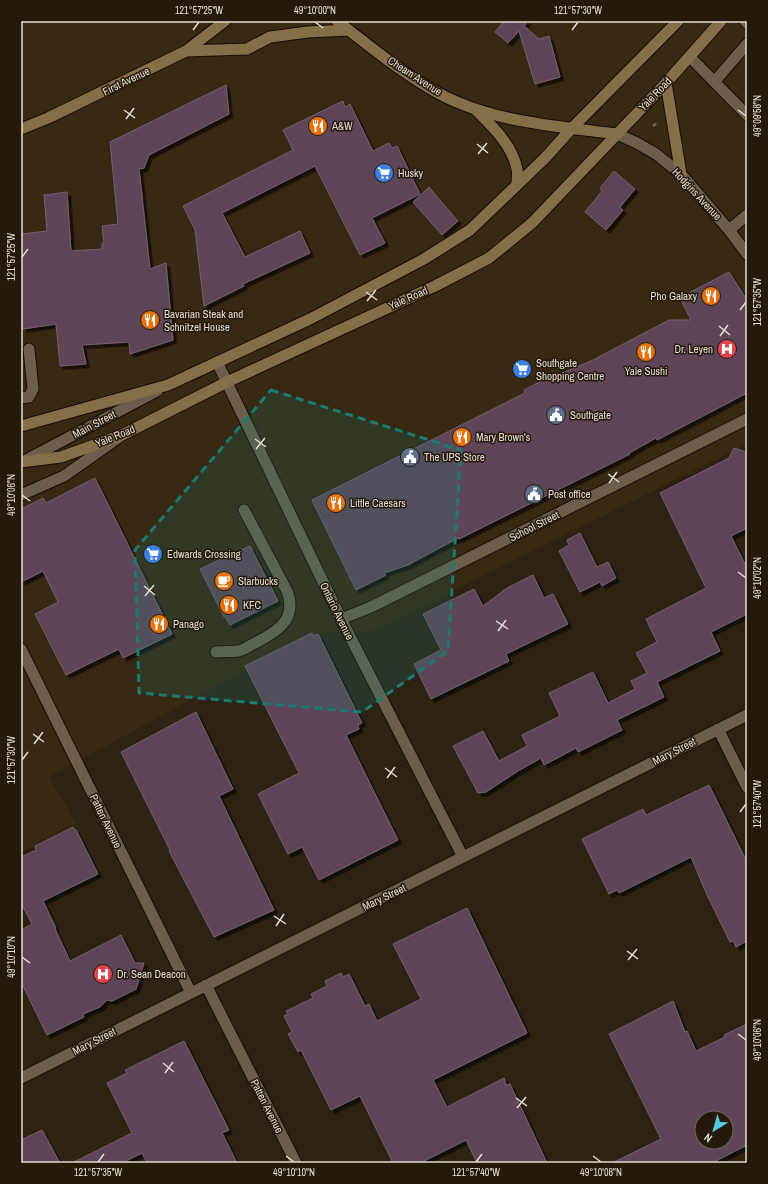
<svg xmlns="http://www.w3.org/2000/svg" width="768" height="1184" viewBox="0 0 768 1184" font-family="'Archivo Narrow',sans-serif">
	<defs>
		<filter id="shadow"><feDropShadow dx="3.5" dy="3.5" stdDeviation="0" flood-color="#0009"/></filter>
	</defs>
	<rect width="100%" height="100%" fill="#2e2313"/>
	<path fill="#382913" d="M21 21H747V444L372 631 314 633 49 777 76 823 21 852Z"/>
	<path fill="#5e4459" stroke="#736270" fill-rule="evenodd" filter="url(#shadow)" d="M504 21H528L524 26 539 39 549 36 560 77 535 84 519 31 508 43 495 32Z
		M226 85 229 114 149 155 144 168 139 169 150 269 166 263 173 340 130 354 129 342 82 345 86 364 60 366 56 324 23 329 21 317V234L47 231 44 195 67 192 71 251 102 249V243H104L102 226 118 224 110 142Z
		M343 101 345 107 350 104 373 151 389 143 392 148 397 146 420 194 372 218 385 243 360 255 315 166 222 213 245 257 300 231 310 253 243 284 244 286 204 306 195 230 183 206 293 150 283 130Z
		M614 171 635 189 620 207 623 210 606 230 585 212 602 191 600 188Z
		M429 187 458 221 442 235 413 202Z
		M729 272 747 300V393L657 440 656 438 629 453 630 454 459 539 458 538 408 565 384 573 386 575 356 590 312 500 505 403 525 393 524 390 553 375V377L593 360 669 320H691L681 300 684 298 683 296Z
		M734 448 747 452V528L731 536 747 568V614L711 632 720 651 657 682 664 697 617 720 622 730 578 752 576 748 544 765 541 758 518 771 486 792 478 793 453 746 483 731 499 761 527 746 522 735 560 716 549 693 593 672 608 703 635 689 631 681 647 673 636 653 657 642 646 619 706 588 660 493 729 458Z
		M95 478 172 634 123 658 119 649 66 675 35 614 58 602 43 571 21 582V509L43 498 46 503Z
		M580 533 597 567 608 562 616 578 602 586 600 582 580 592 559 551 569 545 567 540Z
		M250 546 278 601 230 625 225 617H224L200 569Z
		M533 575 544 598 553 594 568 624 506 654 509 661 431 699 414 664 441 650 423 614 474 589 483 606 507 588Z
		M312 633 313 636 318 634 362 723 358 725 359 729 346 735 398 840 319 880 302 847 288 854 258 794 299 773 245 666Z
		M196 712 233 789 219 796 274 910 214 937 169 851 170 850 121 752Z
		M709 785 747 862V941L736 947 733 941 730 942 707 895 691 857 619 893 617 890 609 894 582 839 643 809 646 815Z
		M73 827 75 830H76L98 874 43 901 56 928 55 929 70 961 121 935 135 963H144L136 989 112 1001 107 1000 100 1007 83 1014 84 1017 47 1035 21 982V930L32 924 21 903V857L36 850 35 846Z
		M467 908 527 1033 433 1080 447 1107 504 1078 506 1085 510 1084 547 1163H477L466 1140 420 1163H393L360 1096 331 1110 301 1050 298 1052 288 1034 292 1032 284 1016 288 1014 286 1011 313 998 311 994 327 986 325 981 341 973 343 977 349 974 365 1006 369 1004 377 1021 421 999 393 944Z
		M673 1001 685 1032 687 1031 696 1051 725 1037 724 1035 747 1024V1145L712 1163H612L661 1139 609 1034ZM702 1118H726V1142H702Z
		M184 1041 229 1130 222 1133 237 1163H147L142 1153 122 1163H72L132 1133 107 1083 127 1073 125 1070Z
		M42 1130 60 1163H21V1140Z"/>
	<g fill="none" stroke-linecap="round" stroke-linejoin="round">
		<g stroke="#160c01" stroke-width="13">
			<path id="service" d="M745 21 747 23
				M690 57 747 115
				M715 81 747 44
				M729 230 747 215
				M21 398 29 397 33 389 29 349
				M216 652C223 651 231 652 238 651 244 650 250 645 255 643 277 632 298 619 287 591L244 510"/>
		</g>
		<g stroke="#160c01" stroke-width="13">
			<path id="minor" d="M217 362 341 619 463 857
				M341 619 371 607 747 419
				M21 649 191 993
				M718 729 747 787
				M206 985 296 1163
				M21 1078 747 715"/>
		</g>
		<g stroke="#160c01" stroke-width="13">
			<path id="tertiary" d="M617 134 637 143 656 154 681 174 729 230 747 254
				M24 461 157 391
				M21 495 64 476 118 438"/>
		</g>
		<g stroke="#160c01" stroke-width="13">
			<path id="secondary" d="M337 21C367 44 398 70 431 89 486 122 555 126 617 134
				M186 51 247 49 270 37 308 32 349 30
				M666 83 681 174
				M476 110C493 127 512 145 517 169 518 174 517 180 517 185
				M21 129 48 118 186 51 225 21
				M21 426 168 385 310 319 424 259 470 230 545 158 572 128 678 21
				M21 462 61 457 122 435 227 382 435 286 489 258 532 223 666 83 721 21"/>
		</g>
		<path stroke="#716759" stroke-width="2.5" stroke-dasharray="4 2" stroke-linecap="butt" d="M653 126 658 122"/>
		<use href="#service" stroke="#6b5e4d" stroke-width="11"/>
		<use href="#minor" stroke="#6b5e4d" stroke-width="11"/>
		<use href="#tertiary" stroke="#6b5e4d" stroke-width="11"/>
		<use href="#secondary" stroke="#846f48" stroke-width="11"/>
	</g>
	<path fill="#1a7b73" fill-opacity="0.2" stroke="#1a7b73" stroke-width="3" stroke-dasharray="8 5" stroke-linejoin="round" d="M271 390 461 450 448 651 362 712 139 693 135 550Z"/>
	<path fill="none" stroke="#e3dcd2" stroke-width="1.5" d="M315 22 323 28M193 30 199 22M572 30 578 22M124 110 135 118M738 110 746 116M126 119 134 108M477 144 488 153M478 154 487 143M22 257 28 249M366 292 377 300M367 301 376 290M740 310 746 302M719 326 730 335M720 336 728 325M255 439 266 447M256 449 265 438M608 474 619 482M609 483 617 472M22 495 30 501M738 572 746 578M144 586 155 595M145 596 154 585M496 621 508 629M498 631 506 620M33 734 44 742M34 744 43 732M22 760 28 752M385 768 397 777M387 778 395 767M740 812 746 804M274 916 286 924M276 926 284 914M627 951 638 959M22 957 30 963M628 960 637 949M738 1034 746 1040M163 1063 174 1072M165 1073 173 1062M516 1098 527 1106M517 1108 526 1097M286 1156 294 1162M593 1156 601 1162M98 1162 104 1154M476 1162 482 1154"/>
	<defs>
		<g id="restaurant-disc" transform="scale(1)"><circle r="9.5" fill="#e8710a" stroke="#241a0a"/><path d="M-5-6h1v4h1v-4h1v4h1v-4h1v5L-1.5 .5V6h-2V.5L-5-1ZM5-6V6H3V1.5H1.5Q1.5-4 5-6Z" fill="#fff"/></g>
		<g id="supermarket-disc" transform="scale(1)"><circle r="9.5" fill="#3f7fe0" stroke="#241a0a"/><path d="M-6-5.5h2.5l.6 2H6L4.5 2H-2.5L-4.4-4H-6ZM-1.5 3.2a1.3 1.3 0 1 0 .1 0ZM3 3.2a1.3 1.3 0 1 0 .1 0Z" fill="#fff"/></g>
		<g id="hospital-disc" transform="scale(1)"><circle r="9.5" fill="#e0444e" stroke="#241a0a"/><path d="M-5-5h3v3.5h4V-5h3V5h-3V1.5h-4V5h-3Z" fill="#fff"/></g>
		<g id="civic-disc" transform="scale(1)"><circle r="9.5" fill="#5c6f8a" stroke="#241a0a"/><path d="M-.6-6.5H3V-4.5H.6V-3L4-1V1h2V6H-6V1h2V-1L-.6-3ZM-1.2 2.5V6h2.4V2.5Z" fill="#fff"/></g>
		<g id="cafe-disc" transform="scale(1)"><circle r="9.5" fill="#e8710a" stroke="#241a0a"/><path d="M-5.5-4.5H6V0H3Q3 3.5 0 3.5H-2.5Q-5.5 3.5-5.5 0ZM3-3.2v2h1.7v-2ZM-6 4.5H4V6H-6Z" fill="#fff"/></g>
	</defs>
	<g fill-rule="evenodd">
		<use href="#restaurant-disc" x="318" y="126"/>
		<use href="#supermarket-disc" x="384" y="173"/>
		<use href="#restaurant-disc" x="711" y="296"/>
		<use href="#restaurant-disc" x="150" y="320"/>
		<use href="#hospital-disc" x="727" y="349"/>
		<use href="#restaurant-disc" x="646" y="352"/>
		<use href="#supermarket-disc" x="522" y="369"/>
		<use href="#civic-disc" x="556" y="415"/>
		<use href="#restaurant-disc" x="462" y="437"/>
		<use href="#civic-disc" x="410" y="457"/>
		<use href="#civic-disc" x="534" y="494"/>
		<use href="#restaurant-disc" x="336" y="503"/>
		<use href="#supermarket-disc" x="153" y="554"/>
		<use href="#cafe-disc" x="224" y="581"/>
		<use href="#restaurant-disc" x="229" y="605"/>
		<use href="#restaurant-disc" x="159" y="624"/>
		<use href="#hospital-disc" x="103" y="974"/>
	</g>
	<g text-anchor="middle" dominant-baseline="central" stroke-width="3" stroke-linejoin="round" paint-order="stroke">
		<g font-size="11" fill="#e3dcd2" stroke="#241a0a">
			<text transform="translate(415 76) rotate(33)">Cheam Avenue</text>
			<text transform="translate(126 81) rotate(-26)">First Avenue</text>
			<text transform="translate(655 94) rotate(-46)">Yale Road</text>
			<text transform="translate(697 194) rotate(47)">Hodgins Avenue</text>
			<text transform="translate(408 298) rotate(-24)">Yale Road</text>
			<text transform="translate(94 424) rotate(-28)">Main Street</text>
			<text transform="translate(115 436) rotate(-22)">Yale Road</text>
			<text transform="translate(534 526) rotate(-27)">School Street</text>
			<text transform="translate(337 611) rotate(64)">Ontario Avenue</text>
			<text transform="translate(674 751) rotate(-27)">Mary Street</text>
			<text transform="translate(106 821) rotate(64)">Patten Avenue</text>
			<text transform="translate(384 897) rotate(-26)">Mary Street</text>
			<text transform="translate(94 1041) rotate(-27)">Mary Street</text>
			<text transform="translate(267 1106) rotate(63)">Patten Avenue</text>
		</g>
		<g font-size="11" fill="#e3dcd2" stroke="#241a0a" text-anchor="start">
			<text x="332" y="126">A&amp;W</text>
			<text x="398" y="173">Husky</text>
			<text x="697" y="296" text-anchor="end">Pho Galaxy</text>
			<text x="164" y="314">Bavarian Steak and<tspan x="164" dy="13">Schnitzel House</tspan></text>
			<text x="713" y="349" text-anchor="end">Dr. Leyen</text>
			<text x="536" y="363">Southgate<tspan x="536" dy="13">Shopping Centre</tspan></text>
			<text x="646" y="371" text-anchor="middle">Yale Sushi</text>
			<text x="570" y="415">Southgate</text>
			<text x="476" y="437">Mary Brown's</text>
			<text x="424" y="457">The UPS Store</text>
			<text x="548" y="494">Post office</text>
			<text x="350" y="503">Little Caesars</text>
			<text x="167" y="554">Edwards Crossing</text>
			<text x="238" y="581">Starbucks</text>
			<text x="243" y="605">KFC</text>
			<text x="173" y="624">Panago</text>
			<text x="117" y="974">Dr. Sean Deacon</text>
		</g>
	</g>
	<rect width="768" height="1184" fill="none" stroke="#241a0a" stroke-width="44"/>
	<g transform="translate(714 1130) rotate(217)"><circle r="19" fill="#241a0a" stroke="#70685a"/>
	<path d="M0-3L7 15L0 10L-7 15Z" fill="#59c8e4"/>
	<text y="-6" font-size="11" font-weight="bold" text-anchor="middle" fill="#e3dcd2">N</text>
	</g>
	<rect x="22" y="22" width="724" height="1140" fill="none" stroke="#e3dcd2" stroke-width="1.5"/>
	<g font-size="10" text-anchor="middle" fill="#e3dcd2">
		<text x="199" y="14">121°57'25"W</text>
		<text x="315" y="14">49°10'00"N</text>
		<text x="578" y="14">121°57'30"W</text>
		<text transform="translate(757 116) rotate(-90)" y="4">49°09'58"N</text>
		<text transform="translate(11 257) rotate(-90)" y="4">121°57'25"W</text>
		<text transform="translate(757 302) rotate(-90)" y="4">121°57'35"W</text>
		<text transform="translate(11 495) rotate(-90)" y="4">49°10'06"N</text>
		<text transform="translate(757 578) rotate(-90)" y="4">49°10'02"N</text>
		<text transform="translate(11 760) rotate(-90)" y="4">121°57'30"W</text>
		<text transform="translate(757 804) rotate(-90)" y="4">121°57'40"W</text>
		<text transform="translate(11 957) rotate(-90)" y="4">49°10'10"N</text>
		<text transform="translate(757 1040) rotate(-90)" y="4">49°10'06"N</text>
		<text x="98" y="1176">121°57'35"W</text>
		<text x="294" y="1176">49°10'10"N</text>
		<text x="476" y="1176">121°57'40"W</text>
		<text x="601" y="1176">49°10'08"N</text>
	</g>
</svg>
